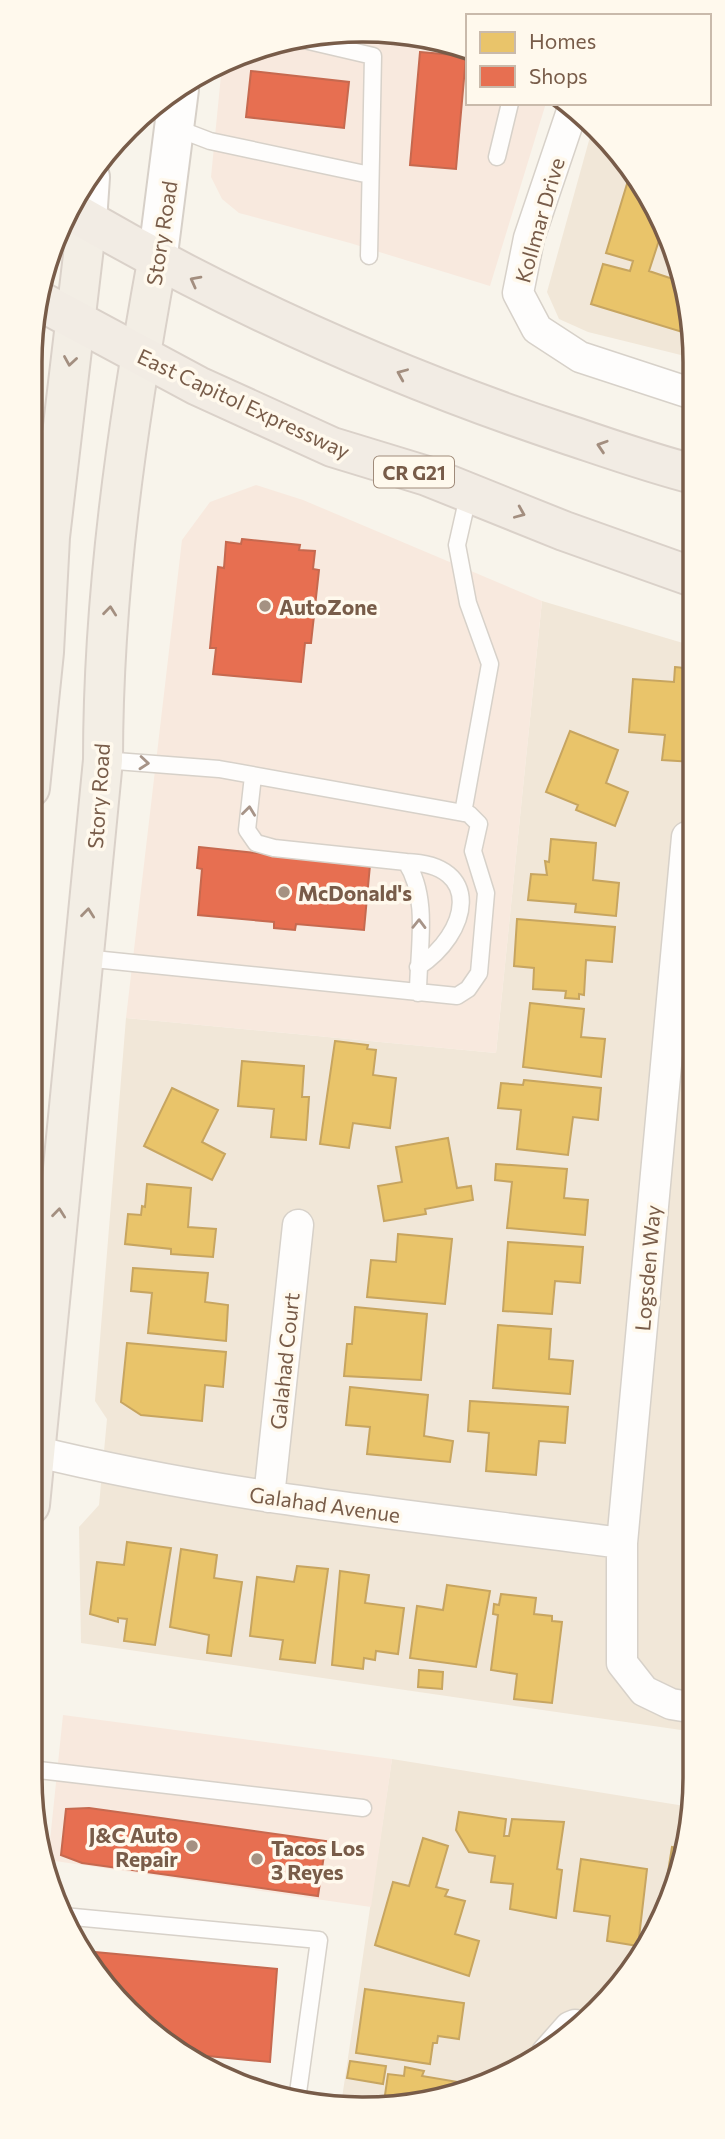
<svg xmlns="http://www.w3.org/2000/svg" width="725" height="2139" viewBox="0 0 725 2139" font-family="Commissioner,sans-serif">
	<rect width="100%" height="100%" fill="#f8f4eb"/>
	<path fill="#f1e7d8" d="M593 126 613 143 670 235 692 319 693 358 588 332 559 319 547 292Z
		M542 601 693 646 695 1732 81 1643 79 1527 99 1505 107 1419 95 1401 126 1018 496 1053Z
		M392 1759 691 1807 684 1862 639 1962 548 2053 448 2098 341 2105Z"/>
	<path fill="#f8e9de" d="M319 33 448 41 468 50V103H546L490 286 350 243 239 213 222 199 211 177 222 65Z
		M256 485 303 500 542 601 496 1053 126 1018 182 540 210 502Z
		M63 1715 392 1759 371 1907 48 1860Z"/>
	<path fill="#e9c46a" stroke="#c7a560" stroke-width="2" d="M627 184 640 187 664 225 649 271 682 282 692 319V335L591 304 603 264 630 271 633 261 606 253Z
		M675 667 693 669V762L662 760 665 735 629 732 633 679 674 682Z
		M570 731 618 750 606 783 628 792 615 826 576 810 578 805 546 792Z
		M551 839 596 843 593 880 619 883 616 916 575 912 576 904 528 900 531 874 547 875 545 861 549 862Z
		M517 919 615 927 612 962 586 960 584 995 579 994V999L565 998 566 991 533 989 534 968 514 966Z
		M530 1003 584 1009 581 1037 605 1039 601 1077 523 1067Z
		M335 1041 368 1045 367 1049 376 1050 373 1075 396 1078 390 1128 353 1123 349 1148 320 1144Z
		M242 1061 304 1066 302 1097H309L306 1140 271 1137 274 1109 238 1106Z
		M524 1080 601 1088 598 1120 573 1117 568 1155 517 1149 521 1110 498 1108 501 1083 523 1085Z
		M172 1088 218 1110 202 1142 225 1154 212 1180 144 1146Z
		M448 1138 457 1188 471 1186 473 1200 425 1209 426 1214 384 1221 378 1186 402 1182 396 1147Z
		M496 1164 567 1169 564 1198 588 1200 585 1235 507 1228 512 1182 495 1180Z
		M147 1184 191 1188 188 1227 216 1229 213 1257 171 1254V1249L125 1244 128 1214 141 1215 142 1206 145 1207Z
		M398 1234 452 1239 445 1304 367 1297 371 1260 396 1262Z
		M508 1242 583 1247 580 1283 555 1281 552 1314 503 1311Z
		M133 1268 208 1273 205 1302 228 1305 226 1341 148 1333 152 1293 131 1291Z
		M355 1307 427 1314 421 1380 344 1376 347 1344H352Z
		M498 1325 551 1329 549 1359 573 1361 570 1394 493 1388Z
		M127 1343 226 1352 223 1387 205 1385 202 1421 141 1415 121 1402Z
		M350 1387 428 1395 424 1436 453 1441 450 1462 367 1454 370 1427 346 1425Z
		M470 1401 568 1407 565 1443 539 1441 536 1475 486 1471 489 1433 468 1431Z
		M695 1450V1484H691Z
		M690 1497H695V1534L686 1533Z
		M127 1542 171 1548 155 1645 124 1641 127 1619 118 1618V1622L90 1614 97 1562 124 1565Z
		M181 1549 217 1555 214 1578 242 1582 231 1656 207 1653 209 1635 170 1627Z
		M297 1566 328 1569 315 1663 280 1659 283 1640 250 1636 257 1577 294 1582Z
		M340 1571 369 1575 365 1603 404 1608 398 1654 376 1651 375 1660 364 1658 363 1669 332 1665Z
		M695 1577V1613H692Z
		M447 1585 490 1591 476 1667 410 1658 417 1606 443 1610Z
		M501 1594 536 1598 534 1614 552 1616V1621L562 1622 552 1703 514 1699 517 1674 491 1670 498 1615 493 1614 494 1604 499 1605Z
		M419 1670 443 1672 442 1689 418 1687Z
		M459 1812 506 1819 504 1836H509L512 1819 564 1822 557 1869 562 1870 556 1918 510 1909 513 1884 491 1882 495 1856 469 1852 456 1830Z
		M423 1838 448 1846 436 1887 448 1890 445 1896 465 1901 455 1934 479 1941 469 1976 375 1945 393 1882 409 1886Z
		M672 1847 686 1849 684 1862 662 1910Z
		M581 1859 647 1869 638 1946 607 1941 610 1916 574 1911Z
		M365 1989 464 2003 459 2039 438 2036 437 2043H433L430 2064 356 2053Z
		M350 2061 386 2066 383 2084 347 2078Z
		M405 2067 424 2071 422 2076 464 2083 463 2091 448 2098 384 2102 388 2074 404 2076Z"/>
	<path fill="#e76f51" stroke="#c6694f" stroke-width="2" d="M420 52 466 56 456 169 410 165Z
		M251 71 349 82 344 128 246 117Z
		M242 539 300 545 299 550 315 551 313 569 319 570 311 643H305L301 682 213 674 216 648H210L218 567 224 568 226 542 241 544Z
		M199 847 370 865 364 930 296 924 295 930 274 928V922L198 915 202 869 197 868Z
		M89 1808 326 1841 318 1896 82 1863 61 1855 66 1809Z
		M84 1951 277 1969 270 2062 187 2054 113 1996Z"/>
	<g fill="none" stroke-linecap="round" stroke-linejoin="round">
		<g stroke="#d7d1c9" stroke-width="19">
			<path id="service" d="M300 39 373 56 369 256
				M176 128 210 141 370 175
				M497 157 510 103
				M30 438 60 439
				M253 776 247 830 256 843 274 848 406 862C430 898 418 951 418 993
				M463 813 490 664 468 603 457 545 469 492
				M406 862C485 864 469 934 418 967
				M84 958 457 996 468 989 479 973 486 893 473 851 479 824 469 814 219 769 103 760
				M30 1769 363 1808
				M63 1916 319 1940 297 2100"/>
		</g>
		<g stroke="#d7d1c9" stroke-width="33">
			<path id="minor" d="M573 108 529 238 518 293 537 329 580 357 693 394
				M693 839 687 837 622 1543V1663L644 1691 671 1704 695 1708
				M30 1450C224 1498 424 1517 622 1543
				M269 1497 298 1225
				M547 2053 570 2027 575 2025"/>
		</g>
		<g stroke="#d7d0c8" stroke-width="42">
			<path id="secondary" d="M87 221 90 177
				M157 262 179 89"/>
		</g>
		<g stroke="#dad1c9" stroke-width="42">
			<path id="primary" d="M30 788 44 652 50 537 87 221
				M30 1505 103 760C103 593 127 426 157 262"/>
		</g>
		<g stroke="#dad1c9" stroke-width="42">
			<path id="trunk" d="M73 212C231 304 392 376 566 434 608 448 650 463 693 474
				M38 300 198 386 332 447 427 476 564 531 693 577"/>
		</g>
		<use href="#service" stroke="#fefdfc" stroke-width="16"/>
		<use href="#minor" stroke="#fefdfc" stroke-width="30"/>
		<use href="#secondary" stroke="#fefdfc" stroke-width="38"/>
		<use href="#primary" stroke="#f3eee5" stroke-width="38"/>
		<use href="#trunk" stroke="#f2ece4" stroke-width="38"/>
	</g>
	<defs><path id="oneway-chevron" d="M-2-3.5L2.5 0L-2 3.5" fill="none" stroke-width="1.6" stroke-linecap="round" stroke-linejoin="round" transform="scale(1.75)"/></defs>
	<g stroke="#a38e7f">
		<use href="#oneway-chevron" transform="translate(195 281) rotate(-152)"/>
		<use href="#oneway-chevron" transform="translate(402 374) rotate(-157)"/>
		<use href="#oneway-chevron" transform="translate(602 446) rotate(-162)"/>
		<use href="#oneway-chevron" transform="translate(520 513) rotate(23)"/>
	</g>
	<g stroke="#a38f80">
		<use href="#oneway-chevron" transform="translate(70 361) rotate(99)"/>
		<use href="#oneway-chevron" transform="translate(110 611) rotate(-84)"/>
		<use href="#oneway-chevron" transform="translate(88 913) rotate(-84)"/>
		<use href="#oneway-chevron" transform="translate(59 1213) rotate(-84)"/>
	</g>
	<g stroke="#a79488">
		<use href="#oneway-chevron" transform="translate(144 763) rotate(5)"/>
		<use href="#oneway-chevron" transform="translate(249 811) rotate(-83)"/>
		<use href="#oneway-chevron" transform="translate(419 924) rotate(-89)"/>
	</g>
	<g fill="#a59182" stroke="#fff9ed" stroke-width="2.5">
		<circle cx="265" cy="606" r="7"/>
		<circle cx="284" cy="892" r="7"/>
		<circle cx="192" cy="1846" r="7"/>
		<circle cx="257" cy="1859" r="7"/>
	</g>
	<g text-anchor="middle" dominant-baseline="central" stroke-width="7" stroke-linejoin="round" paint-order="stroke">
		<rect fill="#fff9ed" stroke="#a08b7a" stroke-width="2" x="374" y="456.5" width="80" height="31" rx="5"/>
		<g font-size="19" font-weight="bold" fill="#785c49">
			<text x="414" y="472">CR G21</text>
		</g>
		<g font-size="21" fill="#785c49" stroke="#fff9ed">
			<text transform="translate(539 220) rotate(-74)">Kollmar Drive</text>
			<text transform="translate(161 233) rotate(-81)">Story Road</text>
			<text transform="translate(244 403) rotate(25)">East Capitol Expressway</text>
			<text transform="translate(98 796) rotate(-86)">Story Road</text>
			<text transform="translate(647 1268) rotate(-85)">Logsden Way</text>
			<text transform="translate(284 1361) rotate(-84)">Galahad Court</text>
			<text transform="translate(325 1504) rotate(8)">Galahad Avenue</text>
		</g>
		<g font-size="21" font-weight="bold" fill="#785c49" stroke="#fff9ed" text-anchor="start">
			<text x="279" y="606">AutoZone</text>
			<text x="298" y="892">McDonald's</text>
			<text x="178" y="1834" text-anchor="end">J&amp;C Auto<tspan x="178" dy="24">Repair</tspan></text>
			<text x="271" y="1847">Tacos Los<tspan x="271" dy="24">3 Reyes</tspan></text>
		</g>
	</g>
	<path d="M0 0H725V2139H0ZM362 42H363A320 320 0 0 1 683 362V1777A320 320 0 0 1 363 2097H362A320 320 0 0 1 42 1777V362A320 320 0 0 1 362 42Z" fill="#fff9ed" fill-rule="evenodd"/>
	<path fill="none" stroke="#785c49" stroke-width="3.5" d="M362 42H363A320 320 0 0 1 683 362V1777A320 320 0 0 1 363 2097H362A320 320 0 0 1 42 1777V362A320 320 0 0 1 362 42Z"/>
	<rect x="466" y="14" width="245" height="91" fill="#fff9ed" stroke="#c9baab" stroke-width="2"/>
	<rect x="480" y="32" width="35" height="21" fill="#e9c46a" stroke="#c9baab" stroke-width="2"/>
	<text x="529" y="49" font-size="21" fill="#785c49">Homes</text>
	<rect x="480" y="66" width="35" height="21" fill="#e76f51" stroke="#c9baab" stroke-width="2"/>
	<text x="529" y="84" font-size="21" fill="#785c49">Shops</text>
</svg>
